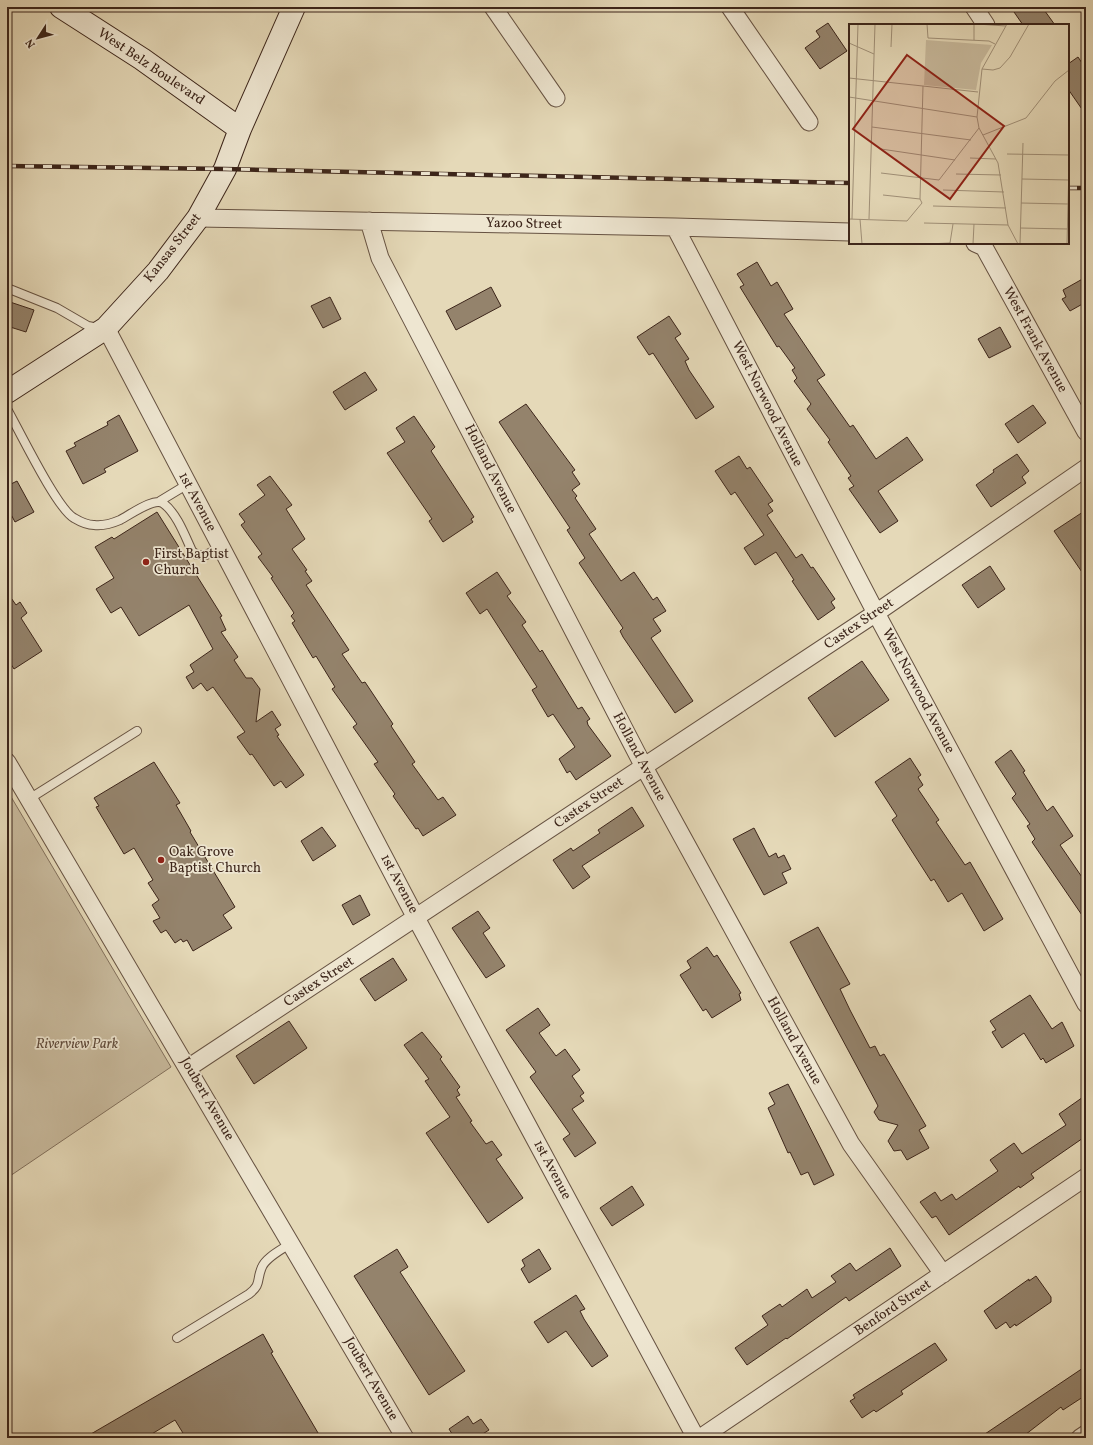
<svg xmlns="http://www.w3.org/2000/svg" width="1093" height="1445" viewBox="0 0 1093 1445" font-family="Vollkorn,serif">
	<rect width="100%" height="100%" fill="#e5d9b8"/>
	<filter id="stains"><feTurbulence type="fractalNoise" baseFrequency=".005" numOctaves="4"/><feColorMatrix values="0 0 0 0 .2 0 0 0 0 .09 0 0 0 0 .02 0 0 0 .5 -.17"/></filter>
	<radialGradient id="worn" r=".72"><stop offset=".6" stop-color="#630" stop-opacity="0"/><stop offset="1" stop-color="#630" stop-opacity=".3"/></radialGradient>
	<path fill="#c8ba9d" stroke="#82705c" d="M7 790 171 1067 7 1178Z"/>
	<path fill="#94836c" stroke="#3c251a" d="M1022 7H1042L1055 25H1023L1014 12Z
		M828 23 847 51 820 69 805 48 820 37 816 31Z
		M1078 57 1086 69V115L1068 89V64Z
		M757 262 771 286 777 282 793 309 784 314 825 375 817 380 850 427 853 425 876 459 907 437 923 460 878 491 898 521 880 533 849 489 854 486 848 478 851 476 828 442 830 440 807 409 811 404 794 381 797 378 792 370 795 368 779 346 777 347 740 287 744 285 737 274Z
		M1086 277V302L1070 311 1062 299 1066 297 1063 290Z
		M491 287 501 306 456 330 446 311Z
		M330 297 341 319 323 328 311 306Z
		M7 301 34 310 26 332 7 326Z
		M669 316 681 334 675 338 689 359 685 361 689 370 714 407 696 419 653 353 649 355 637 337Z
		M1000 327 1011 347 989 358 978 339Z
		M365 372 377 390 345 410 333 392Z
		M526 404 575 470 572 472 580 484 572 490 577 496 575 498 596 529 589 534 621 581 634 572 653 600 657 597 666 611 653 619 661 631 651 638 693 701 675 713 623 637 620 631 623 628 579 563 585 558 567 530 570 528 499 422Z
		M1033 405 1046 423 1018 443 1005 424Z
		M119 415 138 451 104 469 106 472 83 484 66 451 76 446 74 443 108 425 107 422Z
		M414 416 435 447 431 451 474 517 471 519 473 522 443 542 429 521 432 519 387 453 405 442 396 428Z
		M1017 454 1029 471 1022 477 1026 483 991 507 976 485 994 472 993 470Z
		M739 456 747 469 750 467 773 501 768 504 773 511 767 515 796 558 802 554 811 568 813 567 835 599 831 602 835 608 818 620 792 581 794 580 776 552 755 565 744 548 764 535 735 492 731 495 715 471Z
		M270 476 292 505 286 509 305 539 292 549 307 570 305 571 312 581 306 585 349 650 342 654 362 683 365 682 393 724 391 726 415 762 412 764 438 800 443 797 456 815 423 836 418 828 416 829 393 796 395 794 374 764 378 762 353 727 357 724 332 689 335 687 316 656 313 658 292 623 295 621 291 616 294 613 271 578 273 577 258 557 262 554 241 525 245 522 239 514 265 495 257 485Z
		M17 481 34 512 15 522 7 507V486Z
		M1086 510V578L1054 531Z
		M157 512 222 616 220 617 226 630 221 632 238 657 234 660 246 678H252L260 689 256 722 272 711 281 725 275 729 279 735 277 736 304 775 286 788 281 781 274 786 252 754 250 755 237 737 245 732 213 687 207 691 201 683 193 689 186 677 194 672 190 665 213 649 189 605 139 636 121 607 111 613 96 589 114 578 95 547 112 537 114 539Z
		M990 566 1005 589 978 608 962 585Z
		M497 572 511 593 507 596 526 622 522 625 540 652 542 650 578 709 582 707 590 719 587 721 588 725 611 756 576 780 570 771 567 773 559 759 575 747 553 714 548 717 532 690 537 687 487 609 480 614 466 593Z
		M7 592 16 605 20 602 27 613 21 618 42 651 14 669 7 658Z
		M862 661 889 700 835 737 808 698Z
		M1011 750 1025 771 1023 772 1047 811 1053 806 1073 836 1060 845 1086 883V921L1032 842 1035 839 1027 826 1030 824 1012 798 1016 794 995 762Z
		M910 758 921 775 918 777 923 785 918 789 939 820 936 822 965 865 970 862 1003 919 984 931 962 893 948 902 934 879 931 881 892 820 897 816 875 782Z
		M154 762 180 803 176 805 191 831 190 832 235 907 223 915 232 928 193 951 187 940 183 942 181 939 175 943 166 930 161 933 153 921 160 918 152 905 159 900 148 883 153 880 134 848 124 854 96 807 99 806 94 798Z
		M632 807 644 826 582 866 590 877 573 889 553 860 571 848 573 851 600 833 598 830Z
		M322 827 336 846 313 861 301 841Z
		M754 828 769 857 776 853 778 858 784 855 791 869 782 873 787 883 764 895 733 839Z
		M360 895 370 915 353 925 342 905Z
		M478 911 490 928 483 933 505 966 486 978 452 928Z
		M818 927 850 984 840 989 850 1010 870 1048 875 1046 880 1056 884 1054 926 1126 919 1130 929 1148 907 1160 901 1150 894 1151 888 1141 898 1125 879 1120 874 1112 878 1106 876 1102 790 942Z
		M707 947 714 957 717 955 741 993 739 994 741 1000 712 1018 706 1009 703 1011 680 975 691 968 687 961Z
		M393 958 407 980 375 1001 360 979Z
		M1030 995 1052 1029 1062 1022 1074 1046 1046 1063 1043 1058 1041 1060 1024 1033 1002 1048 992 1032 996 1030 990 1021Z
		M538 1008 550 1025 539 1033 556 1056 565 1049 580 1070 572 1076 584 1093 580 1096 584 1101 572 1109 596 1143 575 1157 563 1139 570 1134 530 1077 536 1072 506 1030Z
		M289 1021 307 1048 254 1084 236 1056Z
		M422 1032 442 1057 440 1059 460 1087 457 1090 460 1095 456 1097 472 1121 470 1122 486 1144 492 1141 502 1155 496 1159 523 1198 488 1223 426 1133 450 1117 425 1081 429 1079 404 1045Z
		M788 1084 834 1175 814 1185 808 1172 801 1175 790 1152 788 1153 768 1108 775 1104 769 1093Z
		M1086 1095V1136L1031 1174 1034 1178 1020 1188 1019 1186 949 1235 936 1216 932 1218 920 1202 935 1192 941 1201 952 1194 956 1200 998 1171 990 1160 1014 1143 1022 1154 1066 1125 1059 1114Z
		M632 1186 644 1205 612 1226 600 1208Z
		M890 1248 901 1266 849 1301 846 1297 787 1339 786 1338 747 1365 735 1348 768 1325 762 1316 780 1304 782 1307 807 1289 812 1298 836 1282 831 1276 850 1263 856 1271Z
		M397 1249 408 1267 400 1272 465 1371 429 1395 354 1276Z
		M539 1249 551 1269 529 1283 521 1269 525 1266 522 1260Z
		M1036 1276 1051 1297V1302L1016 1326 1015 1324 1010 1328 1006 1322 996 1329 984 1311 1029 1279V1281Z
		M576 1295 585 1309 580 1311 584 1319 608 1356 592 1367 566 1331 548 1343 534 1322Z
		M263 1334 273 1352 271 1353 321 1438H186L175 1420 145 1438H84Z
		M935 1343 947 1360 901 1391 903 1394 876 1412 874 1410 862 1418 850 1401 855 1398 853 1395Z
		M1086 1366V1395L1063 1410 1061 1407 1021 1438H979Z
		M468 1416 473 1424 481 1419 489 1430 481 1435 483 1438H452L454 1437 449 1429Z"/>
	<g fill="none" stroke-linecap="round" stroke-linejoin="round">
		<g stroke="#665242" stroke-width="10">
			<path id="lane" d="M7 288 57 308 88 326 99 328
				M7 409C19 430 57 509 74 518 79 521 87 525 94 525 102 526 113 523 120 520 130 515 155 496 164 504 177 514 185 536 192 551L197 555H206L221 547
				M160 501 188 484
				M29 799 137 731
				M177 1338 249 1294C262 1284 256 1280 262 1267 266 1257 283 1249 291 1243"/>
		</g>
		<g stroke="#665242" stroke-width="19">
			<path id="street" d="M493 7 556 98
				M730 7 809 122
				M974 7 986 25
				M198 218 675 227 850 232
				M369 221 380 258 644 767 851 1144 943 1274
				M675 227 876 613 1086 1004
				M975 243 984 247 1086 432
				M106 328 416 918 696 1438
				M7 762 405 1438
				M188 1068 876 613 1086 468
				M700 1438 1086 1177
				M1080 1438 1086 1434"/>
		</g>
		<g stroke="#3c251a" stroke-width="24">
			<path id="secondary" d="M61 7 142 59 240 129
				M7 392 106 328 158 271 198 218 225 169 240 129 294 7"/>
		</g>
		<use href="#lane" stroke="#eee6d1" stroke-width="8"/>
		<use href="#street" stroke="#eee6d1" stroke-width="17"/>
		<use href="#secondary" stroke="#eee6d1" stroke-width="22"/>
		<g stroke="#3c251a" stroke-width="4.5">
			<path id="rail" d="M7 166 225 169 850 183
				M1068 188H1086"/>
		</g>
		<use href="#rail" stroke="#eee6d1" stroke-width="3" stroke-dasharray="9" stroke-linecap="butt"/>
	</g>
	<g fill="#8f2418" stroke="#eee6d1" stroke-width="1.5">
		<circle cx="146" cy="562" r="4"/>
		<circle cx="161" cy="860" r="4"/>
	</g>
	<g text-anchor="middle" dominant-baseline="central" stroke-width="3.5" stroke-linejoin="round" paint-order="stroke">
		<g font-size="14" fill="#3c251a" stroke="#eee6d1">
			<text transform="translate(151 67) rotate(34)">West Belz Boulevard</text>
			<text transform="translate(524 224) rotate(1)">Yazoo Street</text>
			<text transform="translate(173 248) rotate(-52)">Kansas Street</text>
			<text transform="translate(1035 340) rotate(61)">West Frank Avenue</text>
			<text transform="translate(767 404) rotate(63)">West Norwood Avenue</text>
			<text transform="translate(490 469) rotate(63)">Holland Avenue</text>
			<text transform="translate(197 502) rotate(62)">1st Avenue</text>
			<text transform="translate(859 624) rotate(-34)">Castex Street</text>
			<text transform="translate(918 691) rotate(62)">West Norwood Avenue</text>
			<text transform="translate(639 757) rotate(62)">Holland Avenue</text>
			<text transform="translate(589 803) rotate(-34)">Castex Street</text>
			<text transform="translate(399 884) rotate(62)">1st Avenue</text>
			<text transform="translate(319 982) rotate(-33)">Castex Street</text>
			<text transform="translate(794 1041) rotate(61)">Holland Avenue</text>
			<text transform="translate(207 1099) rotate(60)">Joubert Avenue</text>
			<text transform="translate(552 1170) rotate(62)">1st Avenue</text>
			<text transform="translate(893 1308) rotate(-34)">Benford Street</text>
			<text transform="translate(371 1379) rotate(60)">Joubert Avenue</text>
		</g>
		<g font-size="14" fill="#3c251a" stroke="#eee6d1" text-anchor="start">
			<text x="154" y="554">First Baptist<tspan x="154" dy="16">Church</tspan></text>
			<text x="169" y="852">Oak Grove<tspan x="169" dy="16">Baptist Church</tspan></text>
		</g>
		<g font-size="14" font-style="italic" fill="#5f4a3b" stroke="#eee6d1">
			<text x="77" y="1044">Riverview Park</text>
		</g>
	</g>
	<g transform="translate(849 24)">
		<rect width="220" height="220" fill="#e5d9b8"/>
		<path d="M77 16 143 21 132 39 127 66 75 61Z" fill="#c8ba9d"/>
		<path fill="none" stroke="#a19179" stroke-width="1" d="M78 0 79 14 140 17 146 20M128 0 157 2M158 0 133 45 128 93 130 104 149 139 159 201 169 220M125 16V0M0 19 25 30M42 23 43 0M133 45 144 46 151 44 161 33 180 0M0 54 129 68M0 73 128 93M23 103 122 116M134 111 177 94 206 57 220 46M32 125 106 136M158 130 220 131M121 134 147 135M32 149 90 156 130 104M107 150 152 151M173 155 220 156M94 166 155 168M71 175 74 62M172 179 219 180M84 182 157 184M0 195 58 197 73 179 71 175 34 171M3 195 9 0M11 195 13 220M20 195 26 0M75 199 159 201M171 204 219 205M78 220 101 219 104 200M124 220 125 200M171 220 174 119M218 220 220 141"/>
		<path fill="#8f2418" fill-opacity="0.15" stroke="#8f2418" stroke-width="2" d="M58 31 155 102 101 175 4 105Z"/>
		<rect width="220" height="220" fill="none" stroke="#3c251a" stroke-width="2"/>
	</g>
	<rect width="1093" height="1445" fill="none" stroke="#e5d9b8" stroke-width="24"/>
	<rect x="8" y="8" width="1077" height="1429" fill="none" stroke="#3c251a" stroke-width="2"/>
	<rect x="12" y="12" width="1069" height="1421" fill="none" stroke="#3c251a"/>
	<g transform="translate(38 38) rotate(234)" stroke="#eee6d1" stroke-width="3" paint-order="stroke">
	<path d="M0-3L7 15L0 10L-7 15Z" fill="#3c251a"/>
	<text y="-6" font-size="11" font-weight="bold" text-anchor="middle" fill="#3c251a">N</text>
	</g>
	<rect width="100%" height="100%" filter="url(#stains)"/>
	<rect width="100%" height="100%" fill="url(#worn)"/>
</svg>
